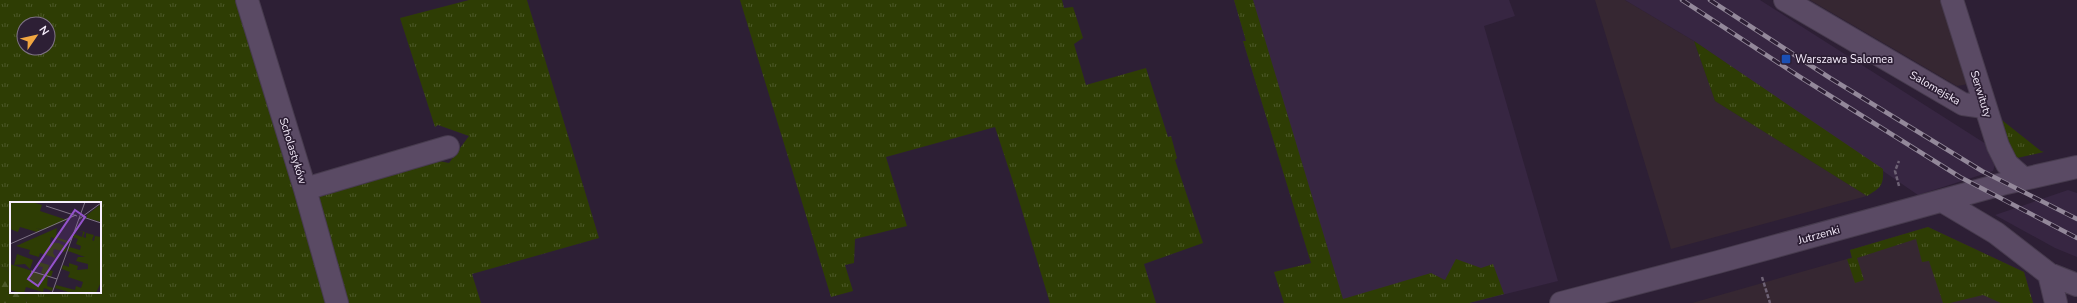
<svg xmlns="http://www.w3.org/2000/svg" width="2077" height="303" viewBox="0 0 2077 303" font-family="'Nunito Sans',sans-serif">
	<defs>
		<pattern id="grass-tufts" width="24" height="20" patternUnits="userSpaceOnUse"><rect width="24" height="20" fill="#2e3d04"/><path d="M3 7l-1-3M5 7V3M7 7l1-3M15 17l-1-3M17 17v-4M19 17l1-3" fill="none" stroke="#4d592a"/></pattern>
		<pattern id="forest-firs" width="22" height="20" patternUnits="userSpaceOnUse"><rect width="22" height="20" fill="#2e3d04"/><path d="M5 1l3.5 6h-7zM16 11l3.5 6h-7z" fill="#4d592a"/></pattern>
	</defs>
	<rect width="100%" height="100%" fill="#2d1f35"/>
	<path fill="#362732" d="M1595 0H1625L1694 41 1715 101 1867 196 1671 249Z
		M1810 0H1943L1969 84 1957 86Z
		M1928 227 2024 272 2033 303H1692L1847 259 1852 258 1850 250Z"/>
	<path fill="#372642" d="M1234 0H1509L1515 16 1484 26 1558 281 1469 303H1324L1243 41H1246Z
		M1625 0H1760L1986 144 1997 158 1993 171 1918 195 1694 41Z
		M2068 190 2077 193V257L2055 248 1995 215Z"/>
	<path fill="url(#grass-tufts)" fill-rule="evenodd" d="M0 0H238L329 303H27L24 292H100V203H11V273L0 265ZM24 24H48V48H24Z
		M469 0H527L599 238 472 274 481 303H346L314 195 434 160 449 163 469 136 438 125 435 127 400 18Z
		M740 0H1062L1064 8 1073 7 1083 38 1074 44 1086 85 1146 68 1168 137 1171 136 1177 158 1175 160 1203 243 1144 264 1156 303H1050L1016 191 995 127 886 157 907 226 855 239 854 263 845 265 853 291 831 297Z
		M1234 0H1253L1343 299 1431 273 1445 280 1456 259 1481 268 1493 264 1504 294 1469 303H1284L1274 272 1311 263 1243 41H1246Z
		M1694 41 1883 169C1884 186 1880 188 1867 196L1715 101Z
		M1993 113 2041 151 2044 152 2017 158 2010 150Z
		M1928 227 2024 272 2033 303H2001L1983 295 1950 303H1943L1929 261 1922 262 1916 239 1857 258 1864 280 1855 283 1847 259 1852 258 1850 250Z"/>
	<path fill="url(#forest-firs)" d="M0 265 11 273V292H24L27 303H0Z"/>
	<g fill="none" stroke-linecap="round" stroke-linejoin="round">
		<g stroke="#473b4e" stroke-width="24">
			<path id="minor" d="M247 0 305 189 337 303
				M1785 0 1963 104 1984 107
				M1952 0 1998 146 2007 164 2024 179
				M305 189 448 147
				M1944 202 1996 233 2049 274 2056 303
				M2049 274 2077 285
				M1561 303 1718 262 2006 183 2077 167"/>
		</g>
		<path stroke="#6e6275" stroke-width="2.5" stroke-dasharray="4 2" stroke-linecap="butt" d="M1899 186 1895 171 1899 161
			M1762 277 1770 303"/>
		<use href="#minor" stroke="#5a4a64" stroke-width="22"/>
		<g stroke="#93889a" stroke-width="4.5">
			<path id="rail" d="M1682 0 1800 77 1960 177 2077 238
				M1710 0 1830 78 1982 171 2077 219"/>
		</g>
		<use href="#rail" stroke="#2d1f35" stroke-width="3" stroke-dasharray="9" stroke-linecap="butt"/>
	</g>
	<rect fill="#1a4fb4" stroke="#2d1f35" stroke-width="1.5" x="1781" y="54" width="10" height="10" rx="2"/>
	<g text-anchor="middle" dominant-baseline="central" stroke-width="3.5" stroke-linejoin="round" paint-order="stroke">
		<g font-size="11" fill="#f7eefd" stroke="#2d1f35" text-anchor="start">
			<text x="1795" y="59">Warszawa Salomea</text>
		</g>
		<g font-size="11" fill="#f7eefd" stroke="#2d1f35">
			<text transform="translate(1935 88) rotate(30)">Salomejska</text>
			<text transform="translate(1981 94) rotate(73)">Serwituty</text>
			<text transform="translate(293 151) rotate(73)">Scholastyków</text>
			<text transform="translate(1819 235) rotate(-15)">Jutrzenki</text>
		</g>
	</g>
	<g transform="translate(10 202)">
		<rect width="91" height="91" fill="#2d1f35"/>
		<path d="M0 0H22L32 3 30 9 57 18 33 28 26 26 31 28 27 30 10 25 8 30 0 27ZM91 2V20L77 16V13ZM47 26 46 35 58 39 62 34 59 42 41 35 40 41H49L57 46 55 50 44 47 43 51 46 56 30 51 29 55 19 52 20 48 6 44ZM66 28 75 30 73 35 76 36V31L84 33 82 38 84 39 85 34 91 35V80L86 91H62L45 86 46 83 65 88 66 84 71 86 73 80 58 75 60 70 52 67 53 63 59 65V61L68 64 67 68 78 67V62L66 59 68 55H75L58 49 59 45 70 48 71 44 66 42 68 37 63 35 64 32 72 35 73 30ZM29 60 39 63 38 68 43 69 41 75 31 71 33 65 27 64ZM0 62 38 74 37 84 43 86 42 89 34 86 33 90 16 85 14 91H11L0 88Z" fill="#2e3d04"/>
		<path d="M7 52 23 58 20 67 15 62 4 63Z" fill="#2e3d04"/>
		<path fill="none" stroke="#7e7285" stroke-width="1" d="M36 4 67 14M73 15 91 21M69 17 91 1M0 42 66 13M21 69 47 77M42 91 75 0"/>
		<path fill="#9453cb" fill-opacity="0.15" stroke="#9453cb" stroke-width="2" d="M65 8 75 15 28 84 18 77Z"/>
		<rect width="91" height="91" fill="none" stroke="#f7eefd" stroke-width="2"/>
	</g>
	<g transform="translate(36 36) rotate(56)"><circle r="19" fill="#2d1f35" stroke="#7e7285"/>
	<path d="M0-3L7 15L0 10L-7 15Z" fill="#f1a640"/>
	<text y="-6" font-size="11" font-weight="bold" text-anchor="middle" fill="#f7eefd">N</text>
	</g>
</svg>
